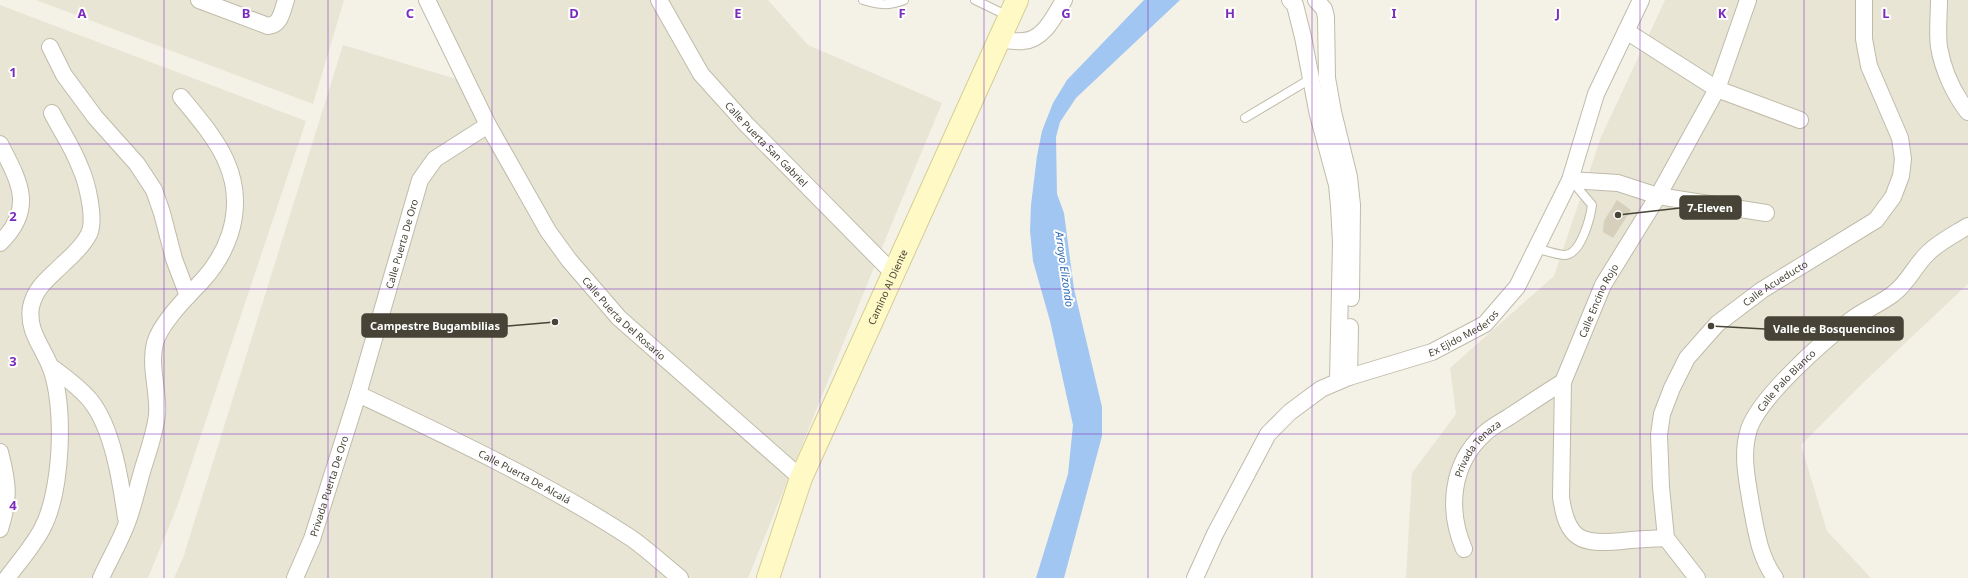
<svg xmlns="http://www.w3.org/2000/svg" width="1968" height="578" viewBox="0 0 1968 578" font-family="'Noto Sans',sans-serif">
	<rect width="100%" height="100%" fill="#f4f2e7"/>
	<path fill="#e8e5d5" d="M36 0H344L313 104Z
		M419 0H768L808 45 942 103 890 228 748 578H174L183 558 343 45 456 79Z
		M1665 0H1968V284L1865 381 1801 445 1827 531 1871 578H1406L1412 473 1456 414 1450 368 1554 276 1601 137Z
		M0 5 306 121 177 507 148 578H0Z"/>
	<path fill="#a2c6f2" d="M1144 0H1180L1076 98 1060 122 1056 137 1057 194 1064 213 1074 289 1102 407V436L1064 578H1036L1068 474 1073 425 1050 321 1033 261 1030 231 1031 205 1037 156 1042 131 1053 103 1067 80Z"/>
	<path fill="#d6cfbc" d="M1617 200 1631 210 1613 238 1603 232 1604 221Z"/>
	<g fill="none" stroke-linecap="round" stroke-linejoin="round">
		<g stroke="#c0bba9" stroke-width="10">
			<path id="lane" d="M863 0C879 5 889 6 904 0
				M975 0 1008 16
				M1245 118 1312 78
				M1537 249C1545 250 1556 255 1565 255 1581 254 1590 219 1592 205L1571 180"/>
		</g>
		<g stroke="#c0bba9" stroke-width="18">
			<g id="street">
				<path d="M199 0 268 26C281 25 282 11 286 0"/>
				<path id="s1" d="M427 0 488 125 548 231 569 260 619 318 801 478"/>
				<path id="s2" d="M659 0 701 74 746 124 893 273"/>
				<path d="M1290 0 1295 5 1303 37 1318 115 1337 185 1339 206 1341 242 1338 381"/>
				<path d="M1316 0 1324 9 1326 17 1327 78 1333 112 1349 177 1352 205 1351 298"/>
				<path d="M1939 0C1939 15 1937 32 1939 47 1943 70 1954 94 1968 112"/>
				<path d="M1626 31 1717 89 1800 120"/>
				<path d="M998 39C1006 40 1015 42 1023 41 1044 40 1055 15 1064 0"/>
				<path d="M50 47 64 75 95 117 137 164 154 190 162 213 174 259 188 296"/>
				<path d="M0 144C19 181 36 208 0 243"/>
				<path d="M1570 180 1618 183 1658 196 1766 213"/>
				<path d="M50 366C64 376 79 387 90 400 113 428 121 483 126 518"/>
				<path d="M1349 377 1350 327"/>
				<path id="s3" d="M358 394C451 438 545 482 631 538 648 550 664 565 680 578"/>
				<path d="M0 452C8 483 10 498 0 529"/>
				<path id="s4" d="M1666 538C1651 539 1637 539 1622 541 1581 545 1567 540 1561 497L1563 382 1603 285 1658 196 1717 89 1748 0"/>
				<path id="s5" d="M1464 549C1447 510 1451 464 1484 434 1491 427 1501 422 1509 417 1527 405 1545 393 1563 382"/>
				<path d="M7 578C19 562 33 546 42 529 62 492 66 405 50 366 42 346 27 330 31 307 35 287 50 277 63 264 72 256 83 246 89 234 96 219 87 182 80 167 73 148 61 131 52 113"/>
				<path d="M101 578C109 560 120 542 127 523 134 505 138 484 144 465 149 449 155 432 157 415 159 392 149 366 155 343 161 322 188 296 202 281 215 267 224 252 230 234 248 176 216 139 181 97"/>
				<path id="s6" d="M295 578 312 539 358 394 420 180 435 159 488 125"/>
				<path id="s7" d="M1195 578 1215 534 1268 434 1290 412 1321 389 1349 377 1432 352 1485 324 1517 287 1570 180 1596 94 1641 0"/>
				<path id="s8" d="M1697 578 1666 538 1661 487 1659 435 1662 414 1672 388 1687 358 1717 324 1762 290 1876 220 1893 197 1901 176 1903 159 1900 138 1869 66 1864 39V0"/>
				<path id="s9" d="M1775 578C1759 556 1756 530 1751 504 1747 479 1741 454 1749 429 1760 397 1823 341 1851 320 1864 310 1880 304 1893 294 1908 283 1915 265 1928 253 1939 242 1955 234 1968 226"/>
			</g>
		</g>
		<g stroke="#d5cd96" stroke-width="24">
			<g id="secondary">
				<path id="s10" d="M768 578 801 478 1017 0"/>
			</g>
		</g>
		<use href="#lane" stroke="#fff" stroke-width="8"/>
		<use href="#street" stroke="#fff" stroke-width="16"/>
		<use href="#secondary" stroke="#fff9c6" stroke-width="22"/>
	</g>
	<path fill="none" stroke="#7b2cbf" stroke-width="1" stroke-opacity="0.55" d="M164 0V578M328 0V578M492 0V578M656 0V578M820 0V578M984 0V578M1148 0V578M1312 0V578M1476 0V578M1640 0V578M1804 0V578M0 144H1968M0 289H1968M0 434H1968"/>
	<g text-anchor="middle" dominant-baseline="central" stroke-width="4" stroke-linejoin="round" paint-order="stroke">
		<g font-size="10" fill="#474336" stroke="#fff">
			<text stroke="none"><textPath href="#s2" startOffset="181">Calle Puerta San Gabriel</textPath></text>
			<text stroke="none"><textPath href="#s6" startOffset="351">Calle Puerta De Oro</textPath></text>
			<text stroke="none"><textPath href="#s8" startOffset="353">Calle Acueducto</textPath></text>
			<text stroke="none"><textPath href="#s10" startOffset="315">Camino Al Diente</textPath></text>
			<text stroke="none"><textPath href="#s4" startOffset="337">Calle Encino Rojo</textPath></text>
			<text stroke="none"><textPath href="#s1" startOffset="377">Calle Puerta Del Rosario</textPath></text>
			<text stroke="none"><textPath href="#s7" startOffset="385">Ex Ejido Mederos</textPath></text>
			<text stroke="none"><textPath href="#s9" startOffset="216">Calle Palo Blanco</textPath></text>
			<text stroke="none"><textPath href="#s5" startOffset="109">Privada Tenaza</textPath></text>
			<text stroke="none"><textPath href="#s3" startOffset="186">Calle Puerta De Alcalá</textPath></text>
			<text stroke="none"><textPath href="#s6" startOffset="98">Privada Puerta De Oro</textPath></text>
		</g>
		<g font-size="11" font-style="italic" fill="#2c69b6" stroke="#fff">
			<text transform="translate(1065 269) rotate(82)">Arroyo Elizondo</text>
		</g>
	</g>
	<g font-size="13" text-anchor="middle" font-weight="bold" fill="#7b2cbf" stroke="#fff" stroke-width="4" stroke-linejoin="round" paint-order="stroke">
		<text x="82" y="18">A</text>
		<text x="246" y="18">B</text>
		<text x="410" y="18">C</text>
		<text x="574" y="18">D</text>
		<text x="738" y="18">E</text>
		<text x="902" y="18">F</text>
		<text x="1066" y="18">G</text>
		<text x="1230" y="18">H</text>
		<text x="1394" y="18">I</text>
		<text x="1558" y="18">J</text>
		<text x="1722" y="18">K</text>
		<text x="1886" y="18">L</text>
		<text x="13" y="77">1</text>
		<text x="13" y="221">2</text>
		<text x="13" y="366">3</text>
		<text x="13" y="510">4</text>
	</g>
	<path fill="none" stroke="#474336" stroke-width="1.5" d="M1618 215L1680 208M555 322L507 326M1711 326L1765 329"/>
	<g fill="#474336" stroke="#fff" stroke-width="1.5">
		<circle cx="1618" cy="215" r="4"/>
		<circle cx="555" cy="322" r="4"/>
		<circle cx="1711" cy="326" r="4"/>
	</g>
	<g fill="#474336" stroke="#474336" stroke-width="1.5">
		<rect x="1680" y="196" width="61" height="23" rx="4"/>
		<rect x="362" y="314" width="145" height="23" rx="4"/>
		<rect x="1765" y="317" width="138" height="23" rx="4"/>
	</g>
	<g font-size="11" text-anchor="middle" font-weight="bold" fill="#fff">
		<text x="1710" y="212">7-Eleven</text>
		<text x="435" y="330">Campestre Bugambilias</text>
		<text x="1834" y="333">Valle de Bosquencinos</text>
	</g>
</svg>
